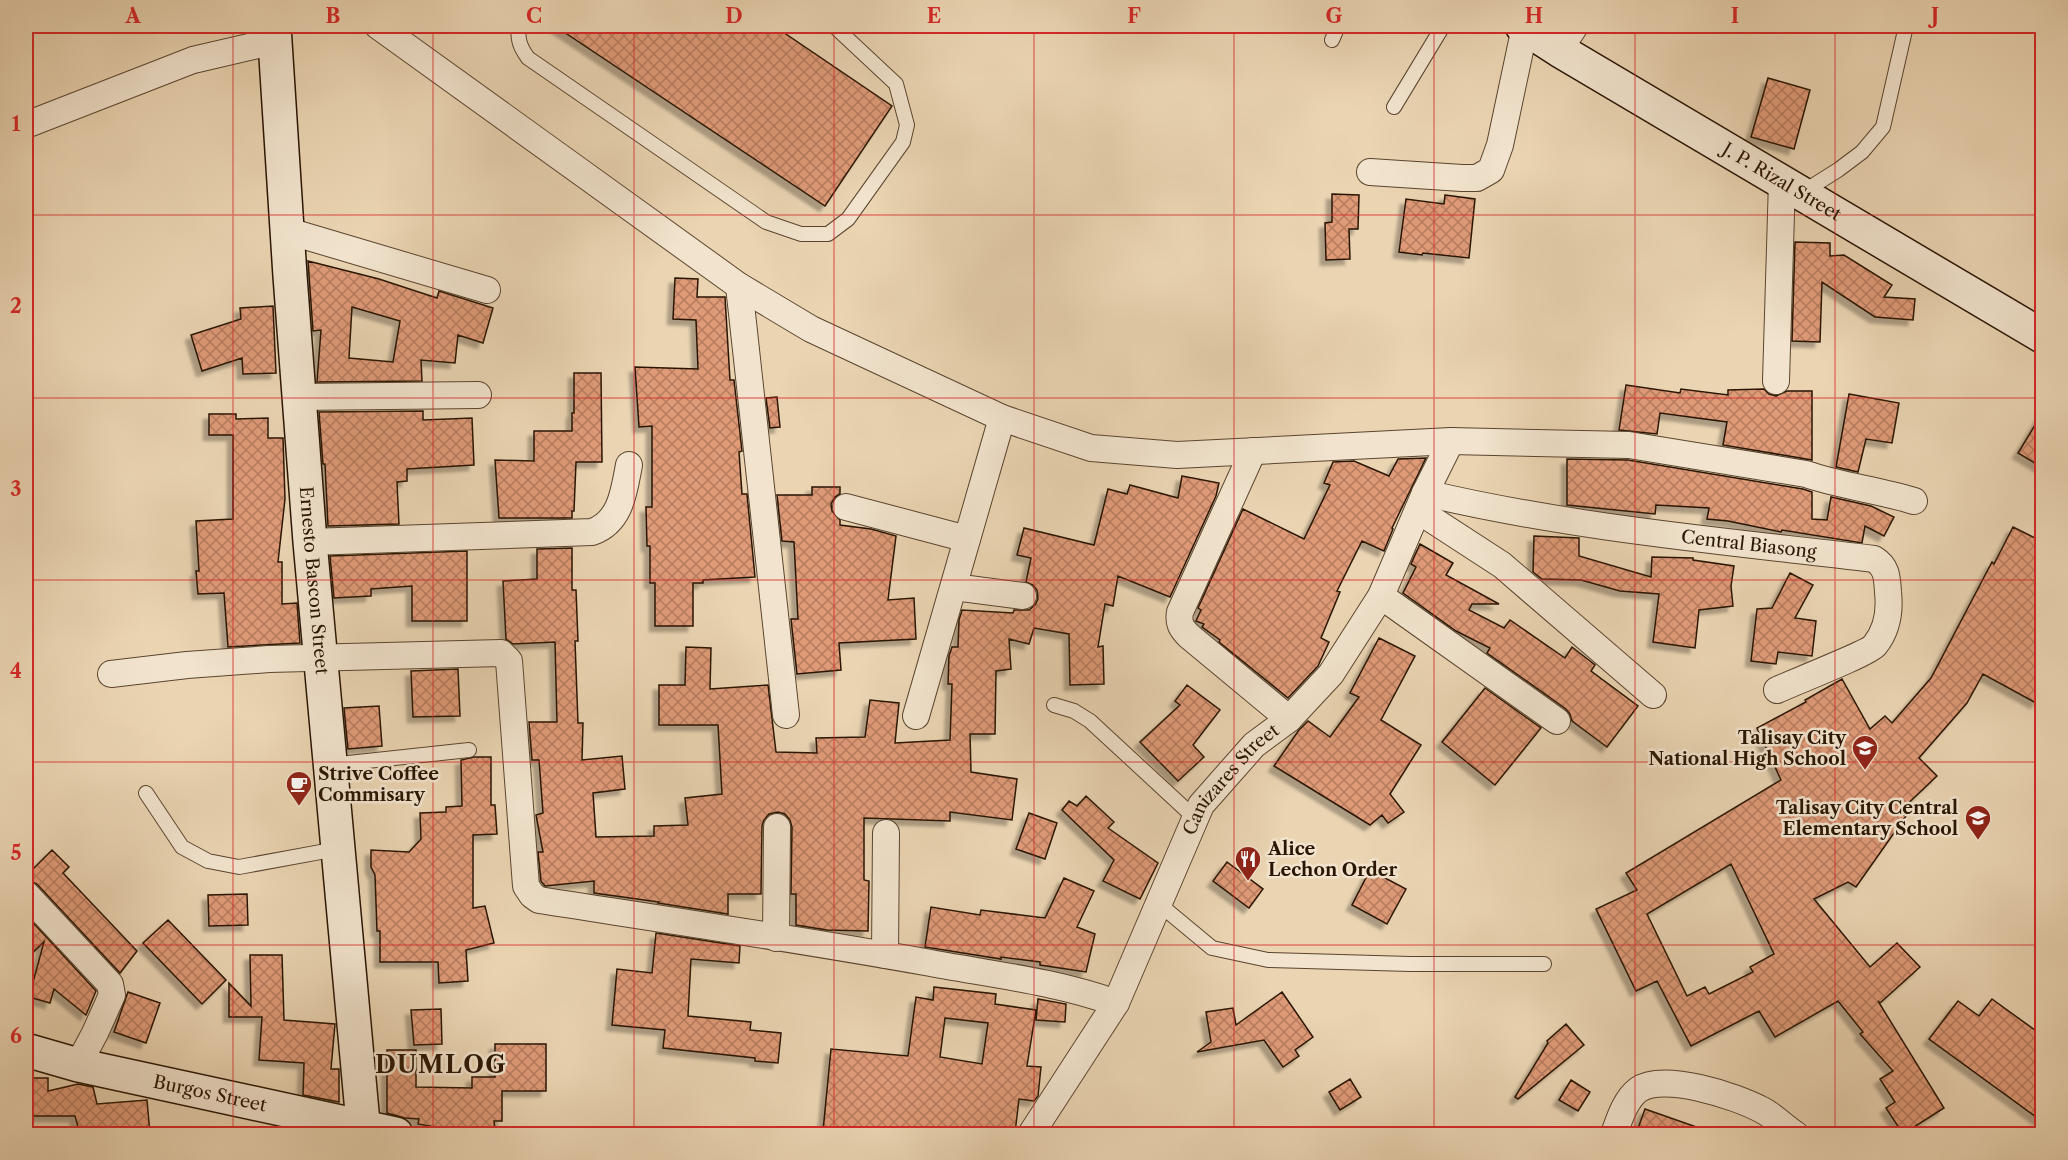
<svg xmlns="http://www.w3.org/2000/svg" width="2068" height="1160" viewBox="0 0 2068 1160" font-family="'Libre Caslon Text',serif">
	<defs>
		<pattern id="building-cross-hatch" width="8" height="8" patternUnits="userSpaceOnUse" patternTransform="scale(1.5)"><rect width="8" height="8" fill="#df9a78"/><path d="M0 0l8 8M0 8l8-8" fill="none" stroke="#b57c60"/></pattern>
		<filter id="shadow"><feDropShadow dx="-5.5" dy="5.5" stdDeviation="1.5" flood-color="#0004"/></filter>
	</defs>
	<rect width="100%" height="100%" fill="#ead4b2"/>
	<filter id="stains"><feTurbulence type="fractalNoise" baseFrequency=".00333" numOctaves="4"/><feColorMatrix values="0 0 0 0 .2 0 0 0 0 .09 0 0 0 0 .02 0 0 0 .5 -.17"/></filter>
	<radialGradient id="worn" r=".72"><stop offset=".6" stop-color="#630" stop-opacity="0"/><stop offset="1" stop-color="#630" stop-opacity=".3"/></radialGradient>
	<path fill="url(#building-cross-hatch)" stroke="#2a1503" stroke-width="1.5" fill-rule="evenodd" filter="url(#shadow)" d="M555 26H774L892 106 825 206Z
		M1768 78 1810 90 1794 149 1751 137Z
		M1332 194 1359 195 1358 229H1349L1350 259 1326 260 1325 223 1332 222Z
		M1445 195 1475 199 1469 258 1423 253 1422 255 1399 252 1406 199 1444 204Z
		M1795 242 1830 243V256L1844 255 1892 285 1884 297 1915 299 1913 320 1875 317 1822 282 1820 342 1792 341Z
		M308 261 379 279 437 298 439 291 493 308 483 343 458 335 455 363 421 360 422 381 317 382 321 330 313 331ZM352 307 400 321 393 362 349 358Z
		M675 278 698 279 697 297H725L730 380H734L742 451 739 452 742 494H747L755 577 703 580V583H693V626H655V583H650V546H647L646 507H652V426L639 427 635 367 698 369 696 320 673 319Z
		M273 306 276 373 243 374 242 358 202 371 191 335 241 319 240 308Z
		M574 373H601L602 462H576L574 511H572V518H499L495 460 534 461V431H572V413H574Z
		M1626 385 1680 393 1681 389 1728 395V390L1764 389 1769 394 1776 396 1787 391H1812V460L1723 445 1727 422 1660 413 1657 434 1619 430Z
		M1849 394 1899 403 1892 443 1866 439 1858 472 1836 467Z
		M777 397 780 427 770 428 766 398Z
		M423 411V420L472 418 474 465 407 469V481L397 482 399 524 328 526 325 464H323L319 412Z
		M2043 412V468L2018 453Z
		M209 414H236V419L268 418V438H283L285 499 278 562H282V604L297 603 300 643 228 647 224 593 198 594 196 571H199L196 521 233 519V435H209Z
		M1426 458 1392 528 1393 529 1384 551 1362 541 1337 591 1340 592 1321 638 1329 642 1318 666 1288 698 1219 642 1220 640 1202 627 1204 624 1196 621 1201 610 1198 608 1243 509 1304 539 1330 485 1324 483 1333 462 1354 461 1389 476 1398 459Z
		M1567 459 1628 460 1803 489 1812 492V519L1827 520 1831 497 1871 506 1894 517 1884 536 1865 526 1862 543 1782 530 1781 532 1728 521 1707 519 1709 508 1656 505 1655 514 1567 505Z
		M1182 476 1219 483 1216 496 1170 597 1118 576 1113 606 1105 604 1098 647 1103 646 1104 684 1070 685 1069 634 1034 628 1029 644 1009 639 1011 669 996 671 995 734H970L971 772 1017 779 1012 820 950 812V821L864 818V880L869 881 868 931 827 930 796 925V894H791L792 827 790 820 785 814 778 812 769 814 764 820 762 826 761 894H728V914L658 903 659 902 594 893V881L545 886 541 881 538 852H543L536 815 543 813 539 760H532L529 722H557L555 642 513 644 506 639 503 581 537 579V549L572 548V590H576L578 641H575L578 723H583L582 760 622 756 625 789 593 793 596 837 654 836V826L688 825 685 798 722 794 718 725H659V685H685L686 647 711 648 710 689 768 685 776 752 817 753 816 738 865 737 870 700 899 703 895 743 950 740 952 684H948L949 656 952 647H958L959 620 962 610 1013 613 1014 610H1029L1035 605 1038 599 1037 590 1033 585 1026 582 1031 558 1017 555 1024 528 1094 545 1108 489 1127 494 1130 485 1178 498Z
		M812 487H840V494L835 497 831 504 832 511 840 520V525L871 529 896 536 888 600 914 598 916 639 839 643 841 670 797 674 791 619H798L794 542 782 541 777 495H812Z
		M2013 527 2043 542V692L2036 703 1983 674 1967 703 1919 758 1937 776 1899 812 1906 816 1856 887 1848 882 1814 899 1870 967 1897 943 1920 967 1880 1003 1878 1001 1944 1108 1903 1134 1886 1108 1895 1102 1880 1079 1893 1071 1860 1034 1863 1032 1838 1001 1775 1037 1759 1011 1691 1046 1657 981 1636 991 1596 909 1637 890 1626 873 1781 780 1757 728 1806 702 1805 700 1842 679 1870 729 1885 716 1892 723 1931 678 1992 562 1994 564ZM1731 864 1774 954 1750 967 1753 972 1709 994 1705 987 1687 996 1647 914Z
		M1534 536 1579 538V556L1651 577 1652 557 1693 558V560L1734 566 1731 586 1733 606 1699 610 1695 648 1653 642 1659 594 1620 591 1581 580 1542 579 1533 572Z
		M1420 544 1453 563 1446 575 1499 604H1472L1469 610 1504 628 1510 620 1565 658 1572 647 1595 665 1591 671 1638 706 1607 747 1572 721 1570 714 1566 709 1487 653 1490 648 1456 631 1403 593 1416 567 1411 564Z
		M467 551V621H412V586L371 589V596L334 598 330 556Z
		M1790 573 1813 585 1795 618 1816 621 1812 656 1778 652 1776 664 1751 661 1757 609 1772 608Z
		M1379 638 1415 656 1381 720 1421 745 1390 794 1404 812 1388 823 1382 815 1370 825 1274 766 1299 730 1308 721 1330 737 1359 697 1350 693Z
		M458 669 460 716 413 717 411 671Z
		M1187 685 1220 710 1193 745 1204 757 1178 781 1140 742 1180 705 1175 701Z
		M1485 688 1541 728 1495 785 1442 742Z
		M379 706 382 746 348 749 344 708Z
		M474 757H491V805H495L497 834 473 835V908L485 906 494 943 466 950 468 981 439 983 438 962H380V931H377L375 875 371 867V850L409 852 421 839 420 813 446 812V807L462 806 461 760Z
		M1086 796 1114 822 1108 828 1158 863 1140 899 1103 881 1114 860 1062 810 1069 801 1077 806Z
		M1029 813 1057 823 1045 859 1016 849Z
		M52 850 69 867 63 873 137 951 120 973 37 884 26 879V876Z
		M1227 862 1263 889 1249 908 1213 881Z
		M1370 870 1406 889 1387 924 1352 905Z
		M1064 878 1094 891 1077 927 1095 934 1086 972 1040 965V962L1001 957V959L925 947 931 907 980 915 981 910 1045 918Z
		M247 894 248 925 209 926 208 895Z
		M26 915 96 991 86 1015 54 989 50 1003 29 997 44 942 26 959Z
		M168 920 226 980 202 1004 143 943Z
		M656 933 740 946 739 963 691 959 688 1016 751 1022 750 1030 781 1033 778 1063 755 1061V1058L663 1048 665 1030 612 1025 617 969 652 973Z
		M250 955H282L284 1020 335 1024 331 1069H339V1102L303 1095 304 1063 259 1060 262 1017H229V983L251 1006Z
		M934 987 996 994 995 1004 1036 1010 1027 1066 1041 1067 1038 1096 1034 1101 1019 1099 1015 1133 984 1129 983 1134 938 1130 937 1134H864L823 1131 831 1049 908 1056 916 997 933 1000ZM945 1018 988 1023 982 1064 940 1057Z
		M128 992 160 1003 146 1043 114 1032Z
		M1282 992 1313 1037 1295 1050 1299 1056 1283 1067 1264 1040 1197 1052 1211 1042 1206 1012 1233 1008 1236 1025Z
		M1038 999 1066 1004 1065 1022 1036 1020Z
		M1992 999 2043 1036V1122L1929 1039 1958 1001 1979 1016Z
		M441 1009 442 1044 414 1045 411 1010Z
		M1566 1024 1584 1045 1518 1099 1515 1097 1548 1043 1547 1041Z
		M495 1044H546V1091H502V1121H494L495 1131 463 1132 418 1124 419 1119 405 1118 387 1113V1050H416V1087L472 1088V1077H495Z
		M26 1078H48V1091L78 1084 93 1087 97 1104 147 1100 150 1134H80L75 1116H26Z
		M1350 1079 1361 1097 1340 1110 1329 1092Z
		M1571 1080 1590 1092 1578 1111 1559 1100Z
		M1645 1109 1708 1131V1134H1636Z"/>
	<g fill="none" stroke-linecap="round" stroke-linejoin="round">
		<g stroke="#5a452f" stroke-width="16">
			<path id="lane" d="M519 26C517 39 520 47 528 58L766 222 801 234H828L848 219 903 142 907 125 896 84 834 26
				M1332 40 1338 26
				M1394 107 1443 26
				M1803 192 1838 170 1862 152 1883 127 1906 26
				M1054 705 1074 711 1090 721 1195 818
				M330 765 469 750
				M146 793 182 847 208 861 239 867 337 849
				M1159 904 1212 948 1268 960 1410 964H1544"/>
		</g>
		<g stroke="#5a452f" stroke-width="28">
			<g id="street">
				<path d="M378 26 739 286 811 329 1002 418 1091 448 1177 455 1451 441 1629 445 1806 474C1841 486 1878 490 1914 501"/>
				<path d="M1559 50 1575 26"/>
				<path d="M26 125 193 60 275 41"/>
				<path d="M1370 172 1462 178H1477L1491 170 1500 145 1525 27"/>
				<path d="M288 231 487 290"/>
				<path d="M739 286 786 715"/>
				<path d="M1776 381 1782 181"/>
				<path d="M299 397 478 395"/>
				<path d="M1253 451 1180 612C1178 623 1181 628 1189 636L1289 719"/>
				<path id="s1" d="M1425 493C1573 528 1724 541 1874 559 1887 567 1887 577 1888 592 1890 610 1887 630 1875 645 1869 653 1792 683 1777 690"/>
				<path d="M846 507 967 539"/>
				<path d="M1419 511 1502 565 1653 695"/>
				<path d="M310 542 592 532C621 522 624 491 629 465"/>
				<path d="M954 587 1023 596"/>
				<path d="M1381 596 1557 721"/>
				<path d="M111 674 187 665 269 659 501 653 509 661 526 886 532 895 539 900C668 920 797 939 925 962 988 974 1055 981 1116 1003"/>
				<path d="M916 716 1002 418"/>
				<path d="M26 894 110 984 112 995 95 1033 78 1065"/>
				<path d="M776 938 777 827"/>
				<path d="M885 955 886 833"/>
				<path id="s2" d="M1031 1134 1116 1003 1201 805 1254 745 1289 719 1331 674 1381 596 1425 493 1451 441"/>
				<path d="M1614 1134C1619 1120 1625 1100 1638 1090 1663 1072 1736 1096 1762 1110 1774 1116 1784 1127 1795 1134"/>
			</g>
		</g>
		<g stroke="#2a1503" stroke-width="36">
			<g id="secondary">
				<path id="s3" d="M274 26 290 276 310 542 364 1134"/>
				<path id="s4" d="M1522 26 1559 50 2042 336"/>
				<path id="s5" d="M26 1050 78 1065 396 1134"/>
			</g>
		</g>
		<use href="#lane" stroke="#f1e3cd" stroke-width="14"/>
		<use href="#street" stroke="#f1e3cd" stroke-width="26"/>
		<use href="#secondary" stroke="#f1e3cd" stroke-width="33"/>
	</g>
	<path fill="none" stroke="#d62828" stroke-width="1.5" stroke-opacity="0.55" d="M233 26V1134M433 26V1134M634 26V1134M834 26V1134M1034 26V1134M1234 26V1134M1434 26V1134M1635 26V1134M1835 26V1134M26 215H2042M26 398H2042M26 580H2042M26 762H2042M26 945H2042"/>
	<defs>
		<g id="school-pin" transform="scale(1.35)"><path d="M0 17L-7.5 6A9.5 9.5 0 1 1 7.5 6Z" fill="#8f2418" stroke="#f1e3cd"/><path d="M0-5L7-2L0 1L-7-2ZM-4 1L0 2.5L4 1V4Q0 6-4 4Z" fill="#fff"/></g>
		<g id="cafe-pin" transform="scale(1.35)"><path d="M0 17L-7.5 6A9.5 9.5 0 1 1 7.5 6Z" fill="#8f2418" stroke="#f1e3cd"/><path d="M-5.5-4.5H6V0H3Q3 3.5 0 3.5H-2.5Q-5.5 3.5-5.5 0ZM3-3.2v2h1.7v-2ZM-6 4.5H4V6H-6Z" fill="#fff"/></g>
		<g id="restaurant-pin" transform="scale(1.35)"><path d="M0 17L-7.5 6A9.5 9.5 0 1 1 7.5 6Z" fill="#8f2418" stroke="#f1e3cd"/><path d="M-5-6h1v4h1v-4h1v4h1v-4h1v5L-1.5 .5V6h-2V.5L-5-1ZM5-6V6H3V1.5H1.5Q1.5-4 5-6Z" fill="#fff"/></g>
	</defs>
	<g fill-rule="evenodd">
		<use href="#school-pin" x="1865" y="748"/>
		<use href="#cafe-pin" x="299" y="784"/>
		<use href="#school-pin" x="1978" y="818"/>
		<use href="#restaurant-pin" x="1248" y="859"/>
	</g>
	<g text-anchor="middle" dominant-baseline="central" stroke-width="5" stroke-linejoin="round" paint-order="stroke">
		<g font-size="18" fill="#2a1503" stroke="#f1e3cd">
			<text stroke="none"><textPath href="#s4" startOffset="303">J. P. Rizal Street</textPath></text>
			<text stroke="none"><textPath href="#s1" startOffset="328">Central Biasong</textPath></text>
			<text stroke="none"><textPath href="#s3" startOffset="556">Ernesto Bascon Street</textPath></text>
			<text stroke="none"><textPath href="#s2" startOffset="410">Canizares Street</textPath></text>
			<text stroke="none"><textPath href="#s5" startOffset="189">Burgos Street</textPath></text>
		</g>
		<g font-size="18" font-weight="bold" fill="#2a1503" stroke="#f1e3cd" text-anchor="end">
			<text x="1846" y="738">Talisay City<tspan x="1846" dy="21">National High School</tspan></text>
			<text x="318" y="774" text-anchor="start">Strive Coffee<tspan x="318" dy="21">Commisary</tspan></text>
			<text x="1958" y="808">Talisay City Central<tspan x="1958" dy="21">Elementary School</tspan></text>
			<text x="1268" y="849" text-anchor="start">Alice<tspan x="1268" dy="21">Lechon Order</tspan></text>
		</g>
		<g font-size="24" font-weight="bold" letter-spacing="1.5" fill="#2a1503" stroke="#f1e3cd">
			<text x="441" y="1064">DUMLOG</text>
		</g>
	</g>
	<rect width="2068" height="1160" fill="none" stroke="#ead4b2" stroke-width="66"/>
	<rect x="33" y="33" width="2002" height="1094" fill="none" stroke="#d62828" stroke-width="2"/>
	<g font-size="20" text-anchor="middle" font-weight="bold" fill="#d62828">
		<text x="133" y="23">A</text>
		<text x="333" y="23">B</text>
		<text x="534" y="23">C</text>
		<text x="734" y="23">D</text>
		<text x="934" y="23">E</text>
		<text x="1134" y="23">F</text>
		<text x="1334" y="23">G</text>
		<text x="1534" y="23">H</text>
		<text x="1735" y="23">I</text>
		<text x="1935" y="23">J</text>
		<text x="16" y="131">1</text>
		<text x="16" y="313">2</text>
		<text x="16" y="496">3</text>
		<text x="16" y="678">4</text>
		<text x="16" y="860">5</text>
		<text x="16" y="1043">6</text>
	</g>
	<rect width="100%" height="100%" filter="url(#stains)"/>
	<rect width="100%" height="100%" fill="url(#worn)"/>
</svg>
